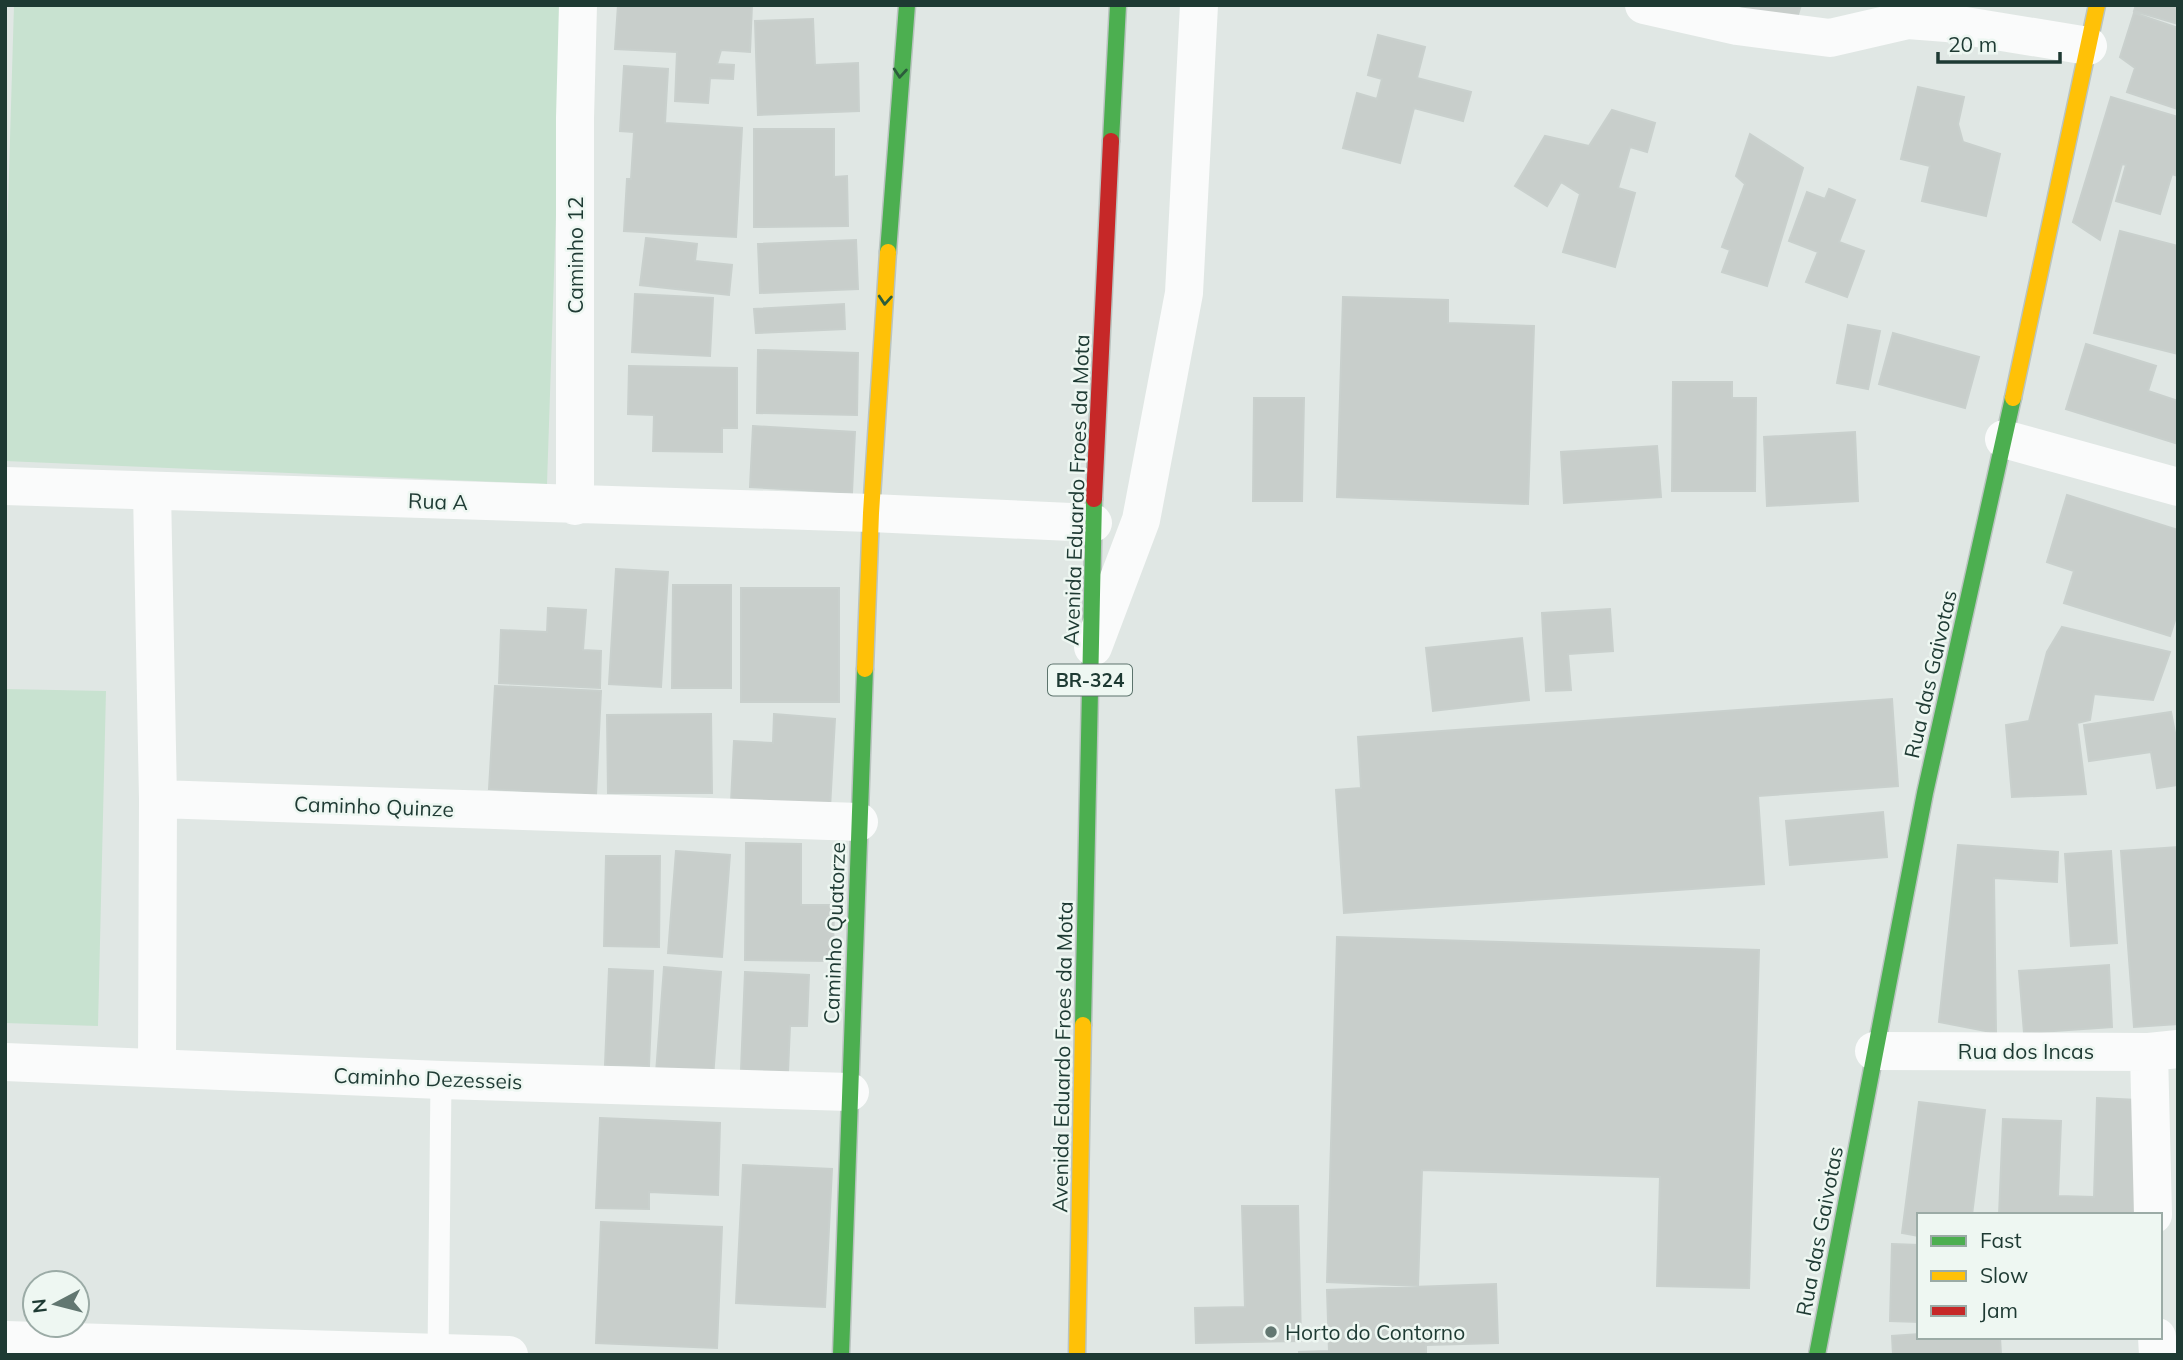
<svg xmlns="http://www.w3.org/2000/svg" width="2183" height="1360" viewBox="0 0 2183 1360" font-family="Mulish,sans-serif">
	<rect width="100%" height="100%" fill="#e0e7e4"/>
	<path fill="#c8e2d0" d="M14 5H563L547 484 5 461V307Z
		M5 689 106 691 98 1026 5 1023Z"/>
	<path fill="#c8cecb" stroke="#c9d0cd" stroke-width="2" d="M618 5H752L750 52 721 50 717 64 734 65 733 79 710 78 708 103 675 101 677 52 615 49Z
		M1736 5H1801L1795 24Z
		M2136 5H2178V24L2134 11Z
		M2134 13 2178 28V109L2127 92 2135 68 2120 57Z
		M813 19 815 65 858 63 859 111 758 115 755 21Z
		M1378 35 1425 47 1417 78 1471 92 1463 121 1414 108 1400 163 1343 148 1357 93 1377 99 1382 79 1368 75Z
		M624 66 668 69 665 123 742 128 736 237 624 231 627 179H631L634 132 620 131Z
		M1918 87 1964 97 1958 124 1963 142 2000 154 1986 216 1922 201 1930 166 1901 159Z
		M2111 97 2178 117V176L2172 174 2160 214 2116 201 2126 165 2122 164 2100 240 2073 222Z
		M1612 110 1655 123 1647 152 1630 147 1618 188 1635 193 1615 267 1563 252 1580 194 1561 182 1547 206 1515 186 1545 136 1589 146Z
		M754 129H834V177L847 176 848 226 754 227Z
		M1750 134 1803 168 1767 286 1722 272 1730 250 1722 247 1745 184 1736 176Z
		M1829 189 1855 200 1839 242 1864 251 1847 297 1806 282 1818 252 1789 241 1807 192 1825 199Z
		M2120 231 2178 246V354L2094 333Z
		M646 238 697 244 695 261 732 265 729 295 640 285Z
		M856 240 858 289 760 293 758 244Z
		M635 294 713 298 710 356 632 352Z
		M1343 297 1448 300V323L1534 326 1528 504 1337 497Z
		M844 304 845 329 756 333 754 309Z
		M1848 325 1880 331 1868 389 1837 383Z
		M1893 333 1979 357 1965 408 1879 384Z
		M2086 344 2156 366 2148 391 2178 401V444L2066 409Z
		M758 350 858 353 857 415 757 413Z
		M629 366 737 368V428H722V452L653 451 654 415 628 414Z
		M1673 382H1732V398H1756L1755 491H1672Z
		M1254 398H1304L1302 501H1253Z
		M753 426 855 432 852 493 750 487Z
		M1855 432 1858 501 1767 506 1764 437Z
		M1657 446 1661 497 1564 503 1561 452Z
		M2067 495 2178 530V611L2170 636 2064 603 2074 571 2047 562Z
		M616 569 668 572 661 687 609 684Z
		M673 585H731V688H672Z
		M741 588H839V702H741Z
		M548 608 586 610 583 650 601 651 600 688 499 683 501 630 547 632Z
		M1610 609 1613 651 1568 654 1571 690 1546 691 1542 613Z
		M2062 627 2170 652 2153 700 2094 694 2090 720 2077 723 2086 794 2012 797 2006 725 2029 721 2047 652Z
		M1522 638 1529 700 1433 711 1426 648Z
		M495 686 601 691 596 795 489 789Z
		M1892 699 1898 786 1758 796 1764 884 1344 913 1336 790 1361 788 1358 737Z
		M2171 712 2178 748V785L2157 788 2151 752 2089 761 2084 725Z
		M711 714 712 793H608L607 715Z
		M774 714 835 719 830 808 731 802 734 741 773 743Z
		M1883 812 1887 857 1790 865 1786 821Z
		M746 843 801 844V905H834L833 961 745 960Z
		M1958 845 2058 852 2057 882 1994 878 1996 1033 1939 1022Z
		M2178 847V1024L2134 1027 2121 851Z
		M676 851 730 855 722 957 668 953Z
		M2111 851 2117 943 2071 946 2065 854Z
		M606 856H660L659 947 604 946Z
		M1337 937 1759 950 1749 1288 1657 1286 1660 1177 1422 1170 1418 1286 1327 1282Z
		M2109 965 2112 1027 2024 1033 2019 971Z
		M664 967 721 972 713 1078 656 1073Z
		M609 969 653 971 649 1066 605 1065Z
		M745 972 809 975 807 1026H790L788 1072 741 1070Z
		M2097 1098 2138 1100 2134 1215H1999L2003 1119 2061 1121 2058 1196 2094 1197Z
		M1919 1102 1985 1110 1972 1215H1919V1236L1902 1233Z
		M600 1118 720 1123 718 1195 649 1192V1209L596 1208Z
		M743 1165 832 1169 825 1307 736 1303Z
		M1242 1206H1298L1301 1341 1196 1343 1195 1308 1245 1307Z
		M601 1222 722 1227 717 1348 596 1343Z
		M1892 1244 1919 1245V1322L1890 1321Z
		M1496 1284 1498 1343 1426 1345V1355H1299V1352L1329 1351 1327 1290Z
		M1919 1334V1337H2000L2001 1355H1893L1892 1336Z"/>
	<g fill="none" stroke-linecap="round" stroke-linejoin="round">
		<g stroke="#bac4c0" stroke-width="19">
			<path id="fast" d="M1111 141 1118 5
				M888 252 907 5
				M1083 1025 1094 499
				M841 1355 865 669
				M1817 1355 1925 793 2013 398"/>
		</g>
		<g stroke="#bac4c0" stroke-width="19">
			<path id="slow" d="M2013 398 2097 5
				M865 669 871 513 888 252
				M1077 1355 1083 1025"/>
		</g>
		<g stroke="#bac4c0" stroke-width="19">
			<path id="jam" d="M1094 499 1111 141"/>
		</g>
		<path stroke="#fafbfb" stroke-width="21" d="M438 1355 441 1080"/>
		<path stroke="#fafbfb" stroke-width="38" d="M1644 5 1737 26 1830 38 1908 20 1947 23 2088 46
			M2004 439 2178 487
			M5 486 871 513 1093 523
			M152 491 158 799
			M575 506V118L578 5
			M1093 647 1141 520 1184 293 1199 5
			M1874 1051 2149 1052 2178 1049
			M2149 1052 2153 1215
			M5 1062 441 1080 850 1092
			M157 1067 158 799 859 822
			M2157 1337 2158 1355
			M5 1340 509 1355"/>
		<use href="#fast" stroke="#4caf50" stroke-width="16"/>
		<use href="#slow" stroke="#ffc107" stroke-width="16"/>
		<use href="#jam" stroke="#c62828" stroke-width="16"/>
	</g>
	<defs><path id="oneway-chevron" d="M-2-3.5L2.5 0L-2 3.5" fill="none" stroke-width="1.6" stroke-linecap="round" stroke-linejoin="round" transform="scale(1.75)"/></defs>
	<g stroke="#2c5d3c">
		<use href="#oneway-chevron" transform="translate(900 73) rotate(95)"/>
		<use href="#oneway-chevron" transform="translate(885 300) rotate(94)"/>
	</g>
	<circle fill="#627771" stroke="#eef7f2" stroke-width="2.5" cx="1271" cy="1332" r="7"/>
	<g text-anchor="middle" dominant-baseline="central" stroke-width="5" stroke-linejoin="round" paint-order="stroke">
		<rect fill="#eef7f2" stroke="#5c736c" stroke-width="2" x="1048" y="664.5" width="84" height="31" rx="5"/>
		<g font-size="19" font-weight="bold" fill="#1e3a33">
			<text x="1090" y="680">BR-324</text>
		</g>
		<g font-size="21" fill="#1e3a33" stroke="#eef7f2">
			<text transform="translate(575 255) rotate(-90)">Caminho 12</text>
			<text transform="translate(1076 490) rotate(-88)">Avenida Eduardo Froes da Mota</text>
			<text transform="translate(438 501) rotate(2)">Rua A</text>
			<text transform="translate(1930 674) rotate(-77)">Rua das Gaivotas</text>
			<text transform="translate(374 806) rotate(2)">Caminho Quinze</text>
			<text transform="translate(834 933) rotate(-88)">Caminho Quatorze</text>
			<text x="2026" y="1051">Rua dos Incas</text>
			<text transform="translate(1062 1057) rotate(-89)">Avenida Eduardo Froes da Mota</text>
			<text transform="translate(428 1078) rotate(2)">Caminho Dezesseis</text>
			<text transform="translate(1819 1231) rotate(-79)">Rua das Gaivotas</text>
		</g>
		<g font-size="21" fill="#1e3a33" stroke="#eef7f2" text-anchor="start">
			<text x="1285" y="1332">Horto do Contorno</text>
		</g>
	</g>
	<rect width="2183" height="1360" fill="none" stroke="#1e3a33" stroke-width="14"/>
	<rect x="1917" y="1213" width="245" height="126" fill="#eef7f2" stroke="#9baba6" stroke-width="2"/>
	<rect x="1931" y="1236" width="35" height="10" fill="#4caf50" stroke="#9baba6" stroke-width="2"/>
	<text x="1980" y="1248" font-size="21" fill="#1e3a33">Fast</text>
	<rect x="1931" y="1271" width="35" height="10" fill="#ffc107" stroke="#9baba6" stroke-width="2"/>
	<text x="1980" y="1283" font-size="21" fill="#1e3a33">Slow</text>
	<rect x="1931" y="1306" width="35" height="10" fill="#c62828" stroke="#9baba6" stroke-width="2"/>
	<text x="1980" y="1318" font-size="21" fill="#1e3a33">Jam</text>
	<g transform="translate(56 1304) rotate(263)"><circle r="33" fill="#eef7f2" stroke="#9baba6" stroke-width="2"/>
	<path d="M0-5L12 26L0 18L-12 26Z" fill="#627771"/>
	<text y="-10" font-size="19" font-weight="bold" text-anchor="middle" fill="#1e3a33">N</text>
	</g>
	<path d="M1938 52v10h122v-10" fill="none" stroke="#1e3a33" stroke-width="3.5"/>
	<text x="1948" y="52" font-size="21" fill="#1e3a33" stroke="#eef7f2" stroke-width="5" paint-order="stroke">20 m</text>
</svg>
